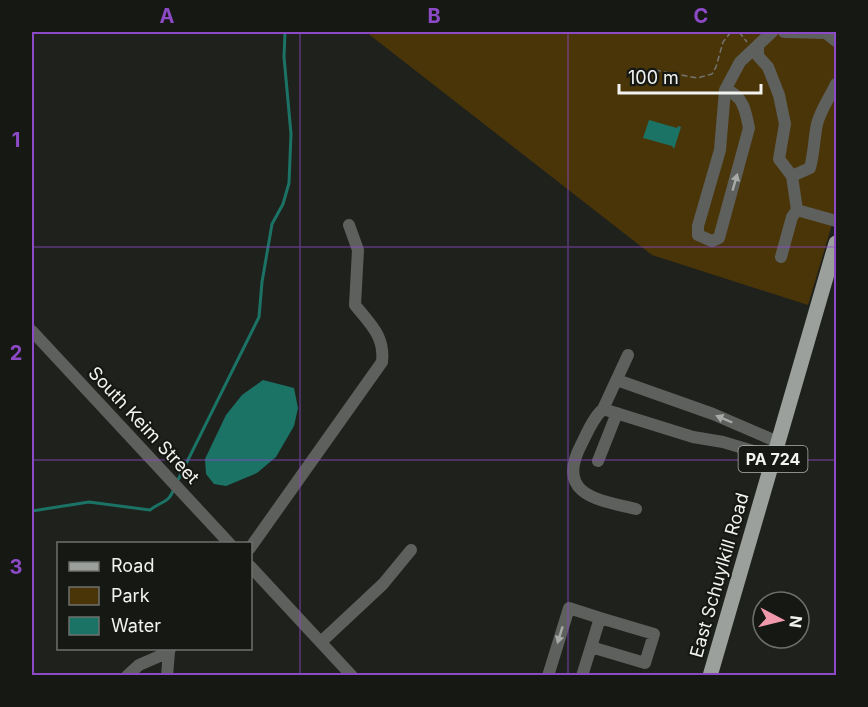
<svg xmlns="http://www.w3.org/2000/svg" width="868" height="707" viewBox="0 0 868 707" font-family="Inter,sans-serif">
	<rect width="100%" height="100%" fill="#1f211d"/>
	<path fill="#4a3509" d="M366 32H836V211L808 305 652 255Z"/>
	<path fill="#1b7366" d="M649 120 677 128 678 126 681 127 674 149 672 146 643 138Z
		M263 380 294 388 298 408 294 426 276 457 257 473 226 486 214 484 206 474 205 459 226 415 242 395Z"/>
	<g fill="none" stroke-linecap="round" stroke-linejoin="round">
		<path stroke="#1b7366" stroke-width="3" d="M177 482 259 317 262 282 272 224 283 204 289 183 291 134 284 57 285 32
			M32 511 89 502 150 510C161 501 169 504 174 488"/>
		<path stroke="#737571" stroke-width="1.5" stroke-dasharray="6 3" stroke-linecap="butt" d="M739 32 747 42
			M655 70 697 78 712 74 716 67 723 42 731 32"/>
		<path stroke="#5e605e" stroke-width="12" d="M772 32 758 45V56L768 67 779 95 785 124 779 159 792 176 797 210
			M784 32 826 33 836 41
			M725 90C743 94 746 112 749 128L719 238 712 241 698 235V226L720 150 725 90 740 62 758 45
			M792 176 810 168C814 153 814 139 817 124 821 109 830 97 836 84
			M781 257 792 217 797 210 836 221
			M32 331 230 544
			M628 355 603 409 693 437 723 442 773 457
			M617 380 713 414 778 442
			M603 409C593 418 587 433 581 445 555 495 598 500 636 509
			M598 461 617 413
			M250 548 382 362C385 336 370 324 355 305L358 250 349 225
			M250 566 352 676
			M321 642 383 584 411 550
			M591 647 645 663 654 634 600 618
			M127 676 139 665 169 652 170 648
			M167 676 169 652
			M548 676 569 608 600 618 582 676"/>
		<path stroke="#9ba09c" stroke-width="15" d="M710 676 836 243"/>
	</g>
	<defs><path id="oneway-solid" d="M-6-.8H1V-3.2L6.5 0L1 3.2V.8H-6Z" transform="scale(1.5)"/></defs>
	<g fill="#a8aaa7">
		<use href="#oneway-solid" transform="translate(735 182) rotate(-74)"/>
		<use href="#oneway-solid" transform="translate(724 419) rotate(-157)"/>
		<use href="#oneway-solid" transform="translate(560 635) rotate(107)"/>
	</g>
	<path fill="none" stroke="#8d4ac6" stroke-width="1.5" stroke-opacity="0.55" d="M300 32V676M568 32V676M32 247H836M32 460H836"/>
	<g text-anchor="middle" dominant-baseline="central" stroke-width="4.5" stroke-linejoin="round" paint-order="stroke">
		<rect fill="#161814" stroke="#b0b1ae" stroke-width="1.5" x="738.5" y="446" width="69" height="26" rx="4.5"/>
		<g font-size="16" font-weight="bold" fill="#f2f3f0">
			<text x="773" y="459">PA 724</text>
		</g>
		<g font-size="18" fill="#f2f3f0" stroke="#161814">
			<text transform="translate(144 425) rotate(47)">South Keim Street</text>
			<text transform="translate(719 575) rotate(-74)">East Schuylkill Road</text>
		</g>
	</g>
	<rect width="868" height="707" fill="none" stroke="#161814" stroke-width="66"/>
	<rect x="57" y="542" width="195" height="108" fill="#161814" stroke="#6e706c" stroke-width="1.5"/>
	<rect x="69" y="562" width="30" height="9" fill="#9ba09c" stroke="#6e706c" stroke-width="1.5"/>
	<text x="111" y="572" font-size="18" fill="#f2f3f0">Road</text>
	<rect x="69" y="587" width="30" height="18" fill="#4a3509" stroke="#6e706c" stroke-width="1.5"/>
	<text x="111" y="602" font-size="18" fill="#f2f3f0">Park</text>
	<rect x="69" y="617" width="30" height="18" fill="#1b7366" stroke="#6e706c" stroke-width="1.5"/>
	<text x="111" y="632" font-size="18" fill="#f2f3f0">Water</text>
	<g transform="translate(781 620) rotate(97)"><circle r="28" fill="#161814" stroke="#6e706c" stroke-width="1.5"/>
	<path d="M0-4.5L10 22L0 15L-10 22Z" fill="#f29aad"/>
	<text y="-9" font-size="16" font-weight="bold" text-anchor="middle" fill="#f2f3f0">N</text>
	</g>
	<path d="M619 84v9h142v-9" fill="none" stroke="#f2f3f0" stroke-width="3"/>
	<text x="628" y="84" font-size="18" fill="#f2f3f0" stroke="#161814" stroke-width="4.5" paint-order="stroke">100 m</text>
	<rect x="33" y="33" width="802" height="641" fill="none" stroke="#8d4ac6" stroke-width="2"/>
	<g font-size="20" text-anchor="middle" font-weight="bold" fill="#8d4ac6">
		<text x="167" y="23">A</text>
		<text x="434" y="23">B</text>
		<text x="701" y="23">C</text>
		<text x="16" y="147">1</text>
		<text x="16" y="360">2</text>
		<text x="16" y="574">3</text>
	</g>
</svg>
